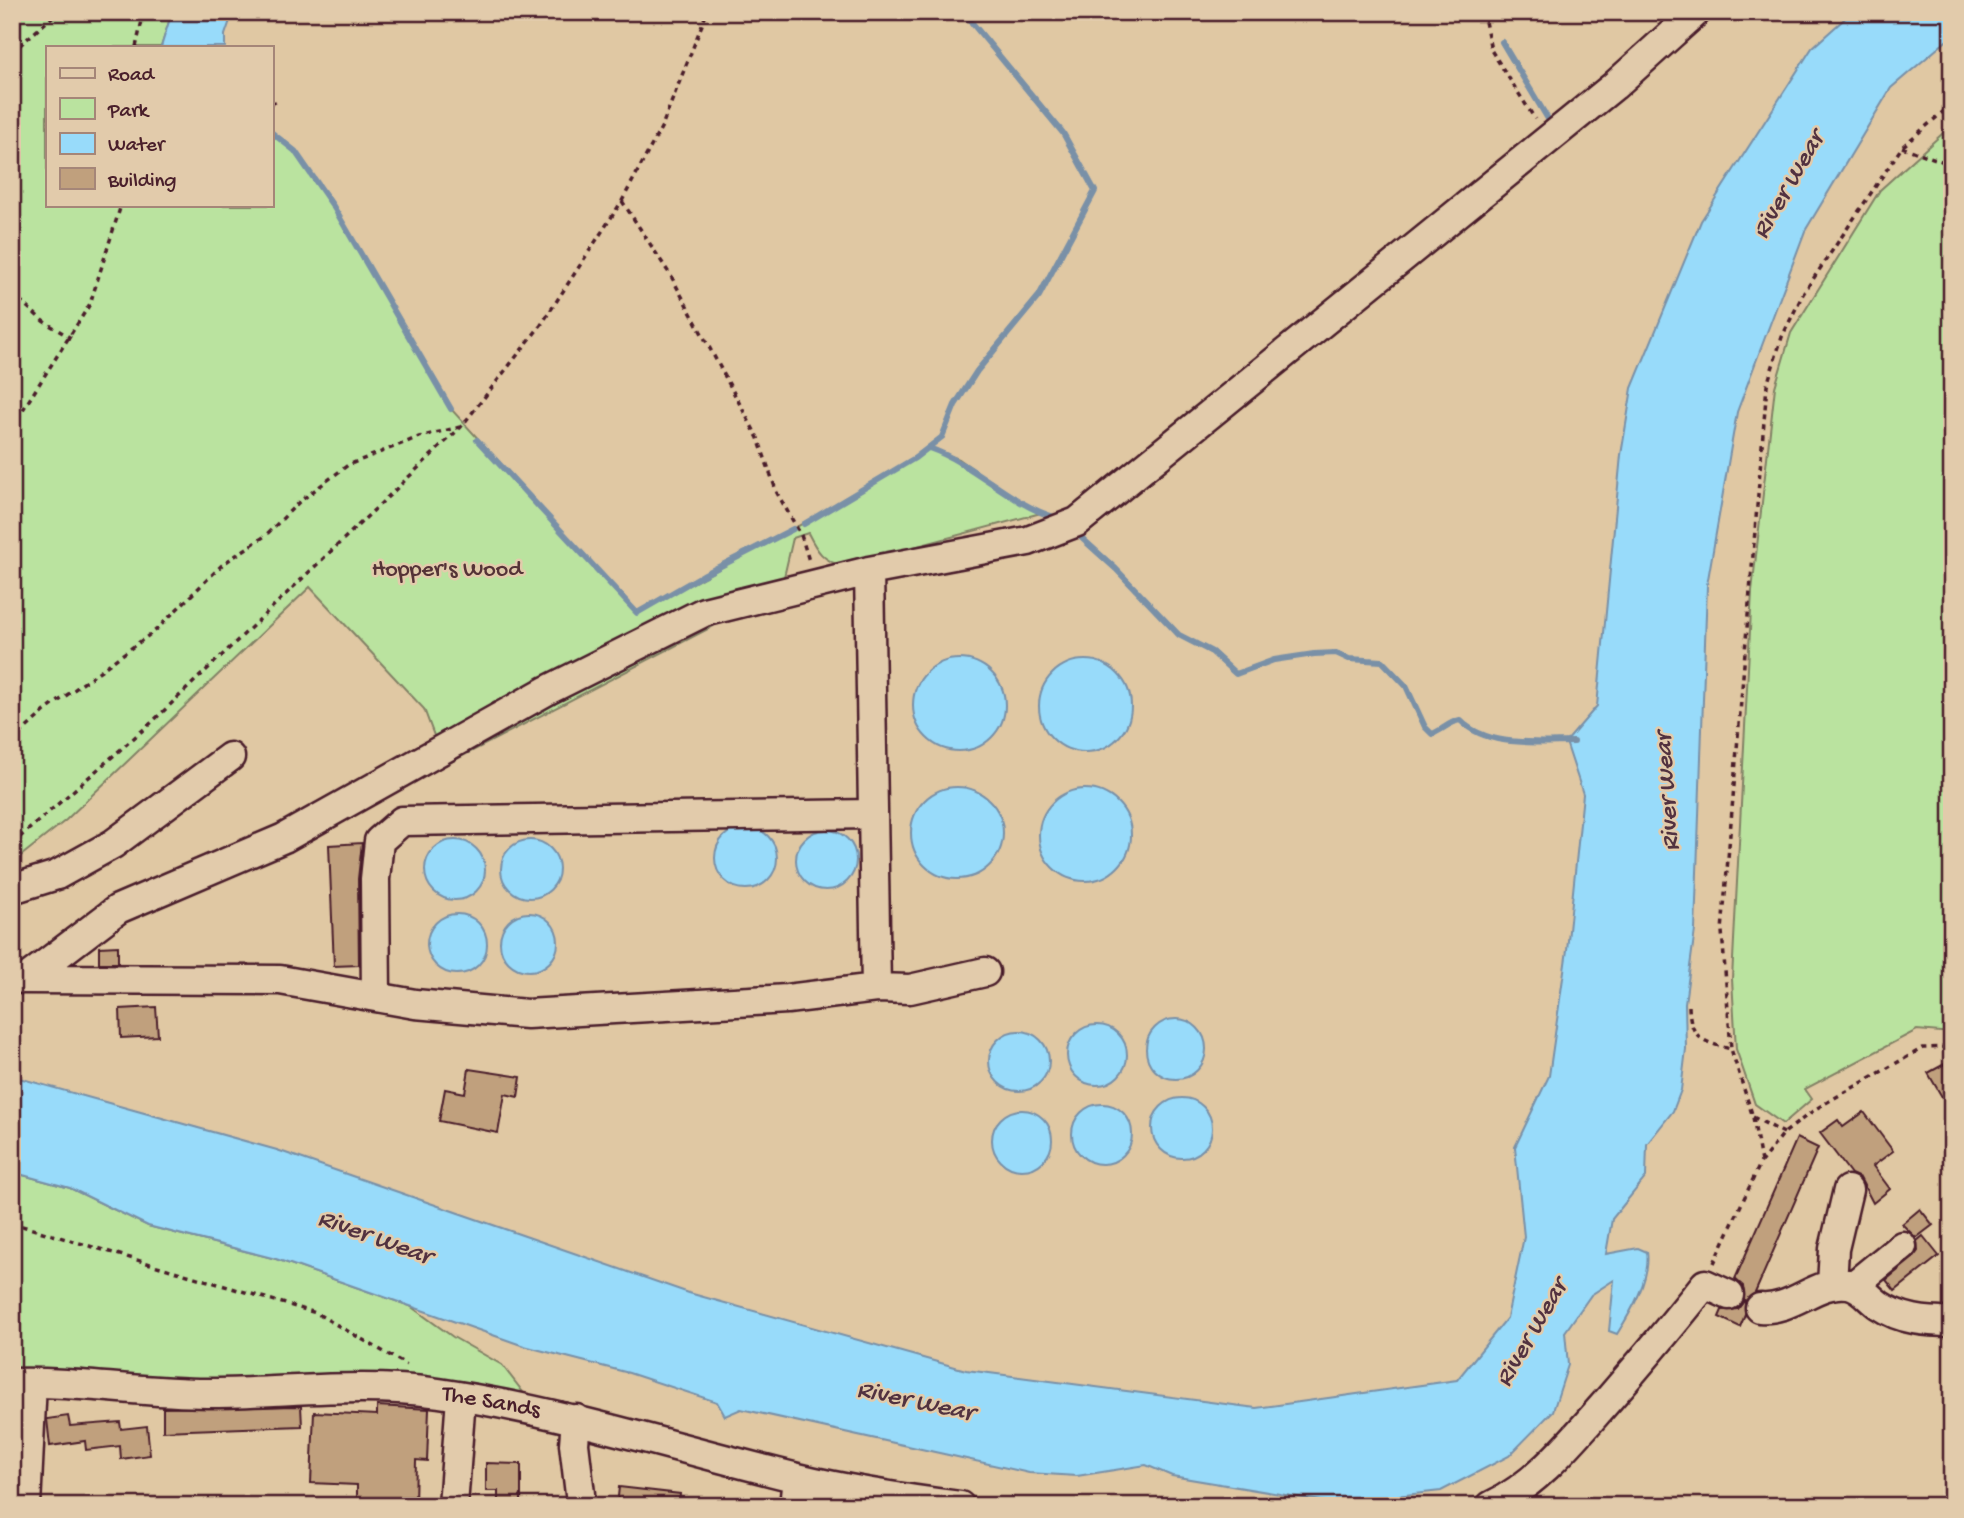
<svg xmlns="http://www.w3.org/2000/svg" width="1964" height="1518" viewBox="0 0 1964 1518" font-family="'Gochi Hand',sans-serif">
	<rect width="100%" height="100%" fill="#e0c8a3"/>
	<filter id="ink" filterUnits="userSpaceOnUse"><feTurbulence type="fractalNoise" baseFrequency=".0143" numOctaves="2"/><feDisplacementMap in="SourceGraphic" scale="14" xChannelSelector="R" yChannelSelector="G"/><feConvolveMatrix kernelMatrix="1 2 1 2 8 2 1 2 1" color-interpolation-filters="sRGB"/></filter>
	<g filter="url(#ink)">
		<path fill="#bae39f" stroke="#828165" stroke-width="2" d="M12 12H172L161 47H47V205H271V132L295 151 333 206 451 409 637 613 861 492 929 448 959 459 1025 506 1041 513 843 566C823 561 817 551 808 533L793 538 784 577 712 627 445 765 424 709 310 587 66 820 12 863Z
			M1952 125V1033L1917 1030 1805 1089 1812 1099 1783 1124 1755 1104 1736 1049 1732 979 1752 591 1775 387 1791 333 1880 190Z
			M12 1172 70 1188 148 1226 276 1259 410 1306 453 1337 502 1365 529 1400 436 1379 317 1374 204 1382 76 1369H12Z"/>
		<path fill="#98dbfa" stroke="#7990a7" stroke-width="2" d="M172 12H233L225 35V47H161Z
			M1852 12H1952V36L1891 88 1805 231 1737 412 1707 585 1695 930 1685 1003 1686 1049 1681 1090 1673 1111 1647 1144 1646 1177 1612 1219 1606 1254 1638 1248 1647 1252C1651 1278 1631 1312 1617 1334L1609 1331 1614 1280 1591 1295 1565 1332 1568 1365 1553 1411 1509 1456 1441 1491 1333 1503 1172 1476 1146 1465 1077 1476 1029 1473 741 1409 725 1416 717 1402 629 1373 524 1346 276 1259 148 1226 70 1188 12 1172V1076L277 1150 689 1293 966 1370 1256 1408 1457 1380 1507 1318 1524 1237 1515 1147 1549 1076 1567 950 1583 794 1566 742 1597 706 1621 455 1632 388 1701 221 1812 48Z
			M913 705a46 46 0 1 1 92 0a46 46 0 1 1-92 0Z
			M1039 706a46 46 0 1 1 92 0a46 46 0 1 1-92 0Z
			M911 833a46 46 0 1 1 92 0a46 46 0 1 1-92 0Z
			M1039 835a46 46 0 1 1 92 0a46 46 0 1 1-92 0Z
			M715 858a31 31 0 1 1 62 0a31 31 0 1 1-62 0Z
			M796 860a30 30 0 1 1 60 0a30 30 0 1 1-60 0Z
			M425 870a30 30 0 1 1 60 0a30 30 0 1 1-60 0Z
			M501 869a29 29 0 1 1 58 0a29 29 0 1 1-58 0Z
			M500 942a29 29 0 1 1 58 0a29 29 0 1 1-58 0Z
			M427 944a30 30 0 1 1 60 0a30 30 0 1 1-60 0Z
			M1146 1049a30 30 0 1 1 60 0a30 30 0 1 1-60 0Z
			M1067 1055a30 30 0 1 1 60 0a30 30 0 1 1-60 0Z
			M989 1061a30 30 0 1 1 60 0a30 30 0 1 1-60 0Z
			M1152 1128a30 30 0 1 1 60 0a30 30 0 1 1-60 0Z
			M1072 1134a30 30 0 1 1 60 0a30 30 0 1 1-60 0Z
			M992 1140a30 30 0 1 1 60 0a30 30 0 1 1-60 0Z"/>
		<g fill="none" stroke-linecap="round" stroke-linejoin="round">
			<path stroke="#7990a7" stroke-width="6" d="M1502 42 1551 124
				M271 132 295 151 333 206 451 409
				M477 440 637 613 703 575 793 529
				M929 448C977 465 1009 504 1057 518
				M804 524 915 458 942 437 955 405 977 371 1039 296 1095 191 1063 133 963 12
				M1075 532 1116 569 1179 635 1212 652 1236 674 1274 660 1314 654 1336 653 1349 659 1382 661 1406 686 1425 727 1432 734C1443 730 1449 722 1460 720 1487 748 1538 742 1574 742"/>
		</g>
		<path fill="#c0a07d" stroke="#4a1f2b" stroke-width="2" d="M362 843 358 879 359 965 334 966 329 845Z
			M118 946V963H99V947Z
			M156 1007 158 1036 121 1038 120 1009Z
			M1952 1060V1114L1928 1073Z
			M469 1069 521 1077 518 1097 505 1094 498 1133 439 1121 445 1089 465 1093Z
			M1864 1112 1893 1151 1873 1166 1890 1189 1873 1203 1860 1178 1851 1174 1820 1133 1838 1120 1843 1127Z
			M1797 1138 1818 1148 1755 1293 1745 1301V1315L1740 1327 1719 1317 1722 1310 1738 1309 1744 1301 1743 1286 1735 1279Z
			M1920 1209 1933 1225 1916 1238 1902 1224Z
			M1923 1236 1939 1256 1895 1291 1886 1280 1913 1258 1918 1251 1917 1241Z
			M301 1406 302 1426 163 1431V1408Z
			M377 1406 429 1409 427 1461 416 1460 415 1506H357V1485L311 1483 314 1412 377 1415Z
			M68 1416 70 1426 120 1422 121 1429 147 1426 150 1455 121 1459 120 1446 86 1450 85 1441 50 1446 47 1419Z
			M486 1463 521 1464V1506H498V1491H486Z
			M619 1487 680 1494 679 1506H617Z"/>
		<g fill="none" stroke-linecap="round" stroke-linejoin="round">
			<g stroke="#4a1f2b" stroke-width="33">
				<path id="minor" d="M869 571 876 988
					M12 889 57 875 113 844 230 757
					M22 979 280 980 415 1004 527 1014 787 999 876 988 910 989 985 972
					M26 979 118 909 284 838 548 690 704 612 869 571 1028 541 1077 522 1614 86 1696 12
					M376 997 375 879 379 841 402 821 873 814
					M1832 1285 1834 1249 1848 1190
					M1854 1285 1902 1246
					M1760 1308C1793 1311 1816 1280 1848 1284 1861 1286 1869 1298 1879 1305 1901 1320 1926 1322 1952 1322
					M12 1383C78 1381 142 1393 207 1393 284 1393 362 1382 439 1393 562 1411 678 1449 798 1478 851 1491 906 1499 960 1506
					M576 1419 574 1444 580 1494
					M26 1506 32 1383
					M453 1506 461 1397
					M794 1506 797 1478
					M1491 1506C1539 1483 1574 1438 1609 1399 1642 1361 1674 1323 1705 1284L1729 1295"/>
			</g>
			<path stroke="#4a1f2b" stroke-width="3.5" stroke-dasharray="5 5" stroke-linecap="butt" d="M1483 12 1491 50 1535 119
				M136 47 144 12
				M12 52 58 12
				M271 103 276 102
				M1902 147 1944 162
				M622 201 671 276 758 438 777 493 801 535 809 561
				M12 293 43 321 71 338
				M12 427 90 304 121 205
				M12 741 45 711 156 630 223 564 265 536 299 502 348 465 419 437 460 427
				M12 844 151 723 461 427 541 325 622 201 662 126 707 12
				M1689 1006C1690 1038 1702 1042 1731 1049
				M1753 1117 1784 1133
				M1761 1162 1753 1117 1731 1049 1722 931 1767 385 1782 337 1803 294 1902 147 1952 104
				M12 1223 316 1313 407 1365
				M1714 1263 1761 1162 1784 1133 1817 1108 1923 1048 1952 1047"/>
			<use href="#minor" stroke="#e2cbab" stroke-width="28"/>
		</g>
	</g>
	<g text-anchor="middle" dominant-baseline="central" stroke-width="5" stroke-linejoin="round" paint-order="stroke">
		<g font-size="24" fill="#553337" stroke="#e2cbab">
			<text x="447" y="570">Hopper's Wood</text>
		</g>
		<g font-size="24" fill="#4a1f2b" stroke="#e2cbab">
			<text transform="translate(491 1403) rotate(10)">The Sands</text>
		</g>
		<g font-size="26" font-style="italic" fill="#523240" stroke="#e2cbab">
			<text transform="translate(1790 186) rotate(-60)">River Wear</text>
			<text transform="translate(1669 792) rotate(-94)">River Wear</text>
			<text transform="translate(374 1239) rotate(20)">River Wear</text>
			<text transform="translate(1533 1334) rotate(-60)">River Wear</text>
			<text transform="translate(915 1403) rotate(12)">River Wear</text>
		</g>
	</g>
	<rect width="1964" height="1518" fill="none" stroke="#e2cbab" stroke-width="42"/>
	<rect x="21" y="21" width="1922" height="1476" fill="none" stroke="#4a1f2b" stroke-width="2.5" filter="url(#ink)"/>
	<rect x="46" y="46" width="228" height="161" fill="#e2cbab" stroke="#a58678" stroke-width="2"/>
	<rect x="60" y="68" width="35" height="10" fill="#e2cbab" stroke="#a58678" stroke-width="2"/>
	<text x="108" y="80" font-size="21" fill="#4a1f2b">Road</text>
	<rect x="60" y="98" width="35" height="21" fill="#bae39f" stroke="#a58678" stroke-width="2"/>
	<text x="108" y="116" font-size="21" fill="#4a1f2b">Park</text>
	<rect x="60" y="133" width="35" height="21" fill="#98dbfa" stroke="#a58678" stroke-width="2"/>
	<text x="108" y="150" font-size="21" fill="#4a1f2b">Water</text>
	<rect x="60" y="168" width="35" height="21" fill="#c0a07d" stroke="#a58678" stroke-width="2"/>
	<text x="108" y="186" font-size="21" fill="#4a1f2b">Building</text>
</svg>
